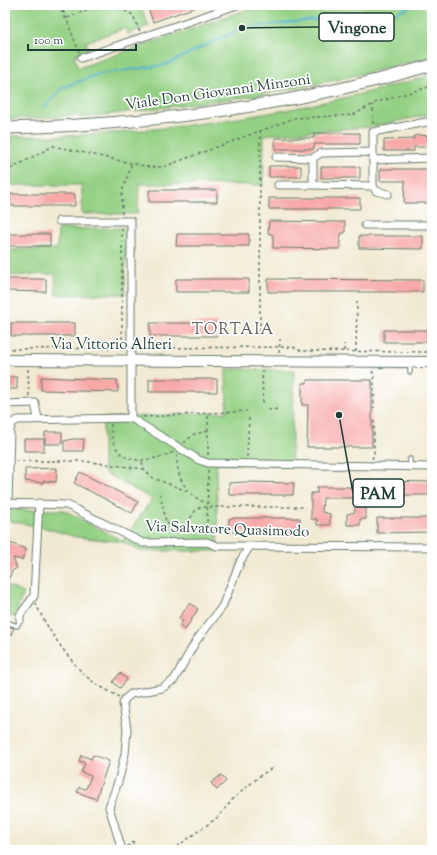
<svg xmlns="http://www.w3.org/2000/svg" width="437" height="855" viewBox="0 0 437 855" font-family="'Sorts Mill Goudy',serif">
	<rect width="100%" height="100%" fill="#fff"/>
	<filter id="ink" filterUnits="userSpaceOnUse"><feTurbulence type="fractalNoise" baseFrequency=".025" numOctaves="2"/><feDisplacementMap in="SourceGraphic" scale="8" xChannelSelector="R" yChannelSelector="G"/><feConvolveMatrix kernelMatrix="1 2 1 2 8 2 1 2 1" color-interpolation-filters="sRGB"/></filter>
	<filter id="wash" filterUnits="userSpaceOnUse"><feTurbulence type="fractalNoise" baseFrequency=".012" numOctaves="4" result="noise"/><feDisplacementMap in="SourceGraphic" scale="16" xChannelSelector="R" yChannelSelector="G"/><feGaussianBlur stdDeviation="0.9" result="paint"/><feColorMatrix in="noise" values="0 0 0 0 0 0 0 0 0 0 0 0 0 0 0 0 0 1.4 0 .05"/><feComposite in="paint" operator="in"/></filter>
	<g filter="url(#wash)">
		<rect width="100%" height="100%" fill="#f1ead3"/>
		<path fill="#95d185" stroke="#5a875c" d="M5 5H140L149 26 127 34 125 28 86 42 89 49 74 55 78 68 260 5H432V57L336 80 253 96 80 118V115L43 118 5 119Z
			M432 75V114L369 127 264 135 263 185 139 184 138 214H82V185H5V136C30 136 56 137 81 135 199 128 319 108 432 75Z
			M126 228 125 294 56 295 55 274 5 276V250L57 249 58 229Z
			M373 367 407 368V371H373Z
			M226 369 294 370 291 465 216 464 218 551H140L123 542 76 537 41 527 5 520V510H64L123 541 152 499 103 472V418L227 412Z
			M5 585 24 593 14 617 5 614Z"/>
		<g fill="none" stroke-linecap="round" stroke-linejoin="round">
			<path stroke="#4db2cc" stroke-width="2" d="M44 108 62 88 99 74 165 65 242 28 342 17 390 15 415 5
				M5 145 10 142"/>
		</g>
		<g id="blocks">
			<path fill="#f7a8a7" d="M156 5H199V6L153 22 148 8Z
				M314 133H360V144H314V149H275V138H314Z
				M419 135 432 136V147H414V151H384V140L414 139V136Z
				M269 166H301V177H269Z
				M321 167H360V178H321Z
				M380 169H432V203H404L405 181H380Z
				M149 190H217V202H149Z
				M10 194H75V206H10Z
				M269 198H360V209H269Z
				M269 221 345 222V233H342L340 238V249L273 248V235L268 233Z
				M5 234H50V246H5Z
				M177 234H249V246H176Z
				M359 236H423V249L359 248Z
				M5 279H46V292L5 291Z
				M176 279H249V292H176Z
				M268 279 423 280V292H268Z
				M11 323H75V336H11Z
				M150 323H217V336H150Z
				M384 330H432V342H384Z
				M5 377H17V389H5Z
				M41 377 117 380 118 392 41 390Z
				M149 379H217V392H149Z
				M307 380H372V447H307L308 405H302V383H307Z
				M45 432H62V444H45Z
				M24 439H44V451H24Z
				M72 439H84L83 451H64V441Z
				M57 468 56 482 43 481V483L25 481V469Z
				M80 472 138 502 132 513 74 483Z
				M384 481 432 482V495H384Z
				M246 482 294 483 293 495H229V483Z
				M317 487H360V493H366V519H360V525H347V514L355 512 354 498H323L322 512 330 514V525H317V519H311V493H317Z
				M233 518H300V533L229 532V519Z
				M377 518H431L432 532 377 533Z
				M5 541 26 549 22 560 13 558 17 568 12 571 5 587Z
				M190 603 198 609 185 630 179 626 183 621 179 618Z
				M5 625 14 628 11 635 5 632Z
				M120 673 127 679 120 688 113 682Z
				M81 755 91 759 93 755 109 761 96 799 77 792 79 787 86 789 91 776 81 772 85 763 79 761Z
				M221 775 226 781 217 790 211 783Z"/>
		</g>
	</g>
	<g filter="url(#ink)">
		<use href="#blocks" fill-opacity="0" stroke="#687a6c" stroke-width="1"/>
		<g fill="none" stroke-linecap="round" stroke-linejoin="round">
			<g stroke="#687a6c" stroke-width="5.5">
				<path id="lane" d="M410 372V363
					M410 466V459
					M5 621 17 626 20 620"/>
			</g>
			<g stroke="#687a6c" stroke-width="9">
				<path id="street" d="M81 58 237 5
					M372 152 321 153 313 158V185L373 186V132L432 121
					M276 157 313 158
					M373 160 432 158
					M278 185H313
					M373 186 376 191 388 194
					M59 221H131V418L199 460 208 463 432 467
					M365 225H432
					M5 404 35 403 38 419
					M5 503 67 505 143 543 207 542 217 546H250L432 547
					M8 503 10 430 12 423 18 420 131 418
					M20 620V615L34 596 39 503
					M122 850 109 807 119 779 125 754 127 729 123 704 125 699 131 694 162 688 174 680 196 641 222 607 241 560 250 546"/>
			</g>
			<g stroke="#687a6c" stroke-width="12">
				<path id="secondary" d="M5 360 432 362"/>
			</g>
			<g stroke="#687a6c" stroke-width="13">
				<path id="primary" d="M5 128C149 125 293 106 432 65"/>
			</g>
			<path stroke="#687a6c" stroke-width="1.5" stroke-dasharray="3 3" stroke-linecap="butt" d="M59 5 65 19 99 5
				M61 5 79 52
				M114 5 133 15 139 30 141 31
				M373 124V105
				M5 172 53 146 149 167H163L295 118 353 115 377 102 432 86
				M122 214V192L132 163
				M122 228V348
				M260 331V131
				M137 348 293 347 302 351 432 352
				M5 349 125 348
				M344 351V344
				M356 352 357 299
				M279 353 280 339
				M28 369 29 397
				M262 370 263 403
				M5 371H6
				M372 371 374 375V408
				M268 410 279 409
				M143 417 247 411
				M111 424C111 467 143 465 174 452
				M184 443 194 434 208 431
				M177 455C176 478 186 494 207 504
				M208 455V413
				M247 457 249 417
				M372 459 374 454V421
				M16 461H82L144 469
				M142 462 144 469 153 478 187 491
				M160 494 166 522C191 541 186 513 201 507H305
				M207 534 208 470
				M36 603C43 624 74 668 92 681 100 687 111 692 119 697
				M127 847 135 841
				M172 850 218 817 234 798 261 775 274 767"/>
			<use href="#lane" stroke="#fff" stroke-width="3.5"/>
			<use href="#street" stroke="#fff" stroke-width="7"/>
			<use href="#secondary" stroke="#fff" stroke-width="10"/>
			<use href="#primary" stroke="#fff" stroke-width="11"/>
		</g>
	</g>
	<g text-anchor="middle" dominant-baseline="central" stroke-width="3.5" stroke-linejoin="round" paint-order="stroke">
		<g font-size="15" fill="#1f3d34" stroke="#fff">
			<text transform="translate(218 93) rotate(-8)">Viale Don Giovanni Minzoni</text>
			<text x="111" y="345">Via Vittorio Alfieri</text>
			<text transform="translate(227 530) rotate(2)">Via Salvatore Quasimodo</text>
		</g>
		<g font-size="16" letter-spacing="1" fill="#6b625c" stroke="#fff">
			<text x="233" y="330">TORTAIA</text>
		</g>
	</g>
	<path fill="none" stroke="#1f3d34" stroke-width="1.5" d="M242 28L319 27M339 415L353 493"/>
	<g fill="#1f3d34" stroke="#fff" stroke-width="1.5">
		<circle cx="242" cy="28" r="4"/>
		<circle cx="339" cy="415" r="4"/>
	</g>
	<g fill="#fff" stroke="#1f3d34" stroke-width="1.5">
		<rect x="319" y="13" width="75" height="28" rx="4"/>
		<rect x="353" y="479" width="51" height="28" rx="4"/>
	</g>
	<g font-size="16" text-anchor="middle" font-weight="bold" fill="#1f3d34">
		<text x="357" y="33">Vingone</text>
		<text x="378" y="499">PAM</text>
	</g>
	<rect width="437" height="855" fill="none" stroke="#fff" stroke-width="20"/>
	<path d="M28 44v6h108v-6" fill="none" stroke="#1f3d34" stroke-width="2"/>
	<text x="34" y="44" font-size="12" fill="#1f3d34" stroke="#ffffff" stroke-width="3" paint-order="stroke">100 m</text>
</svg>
